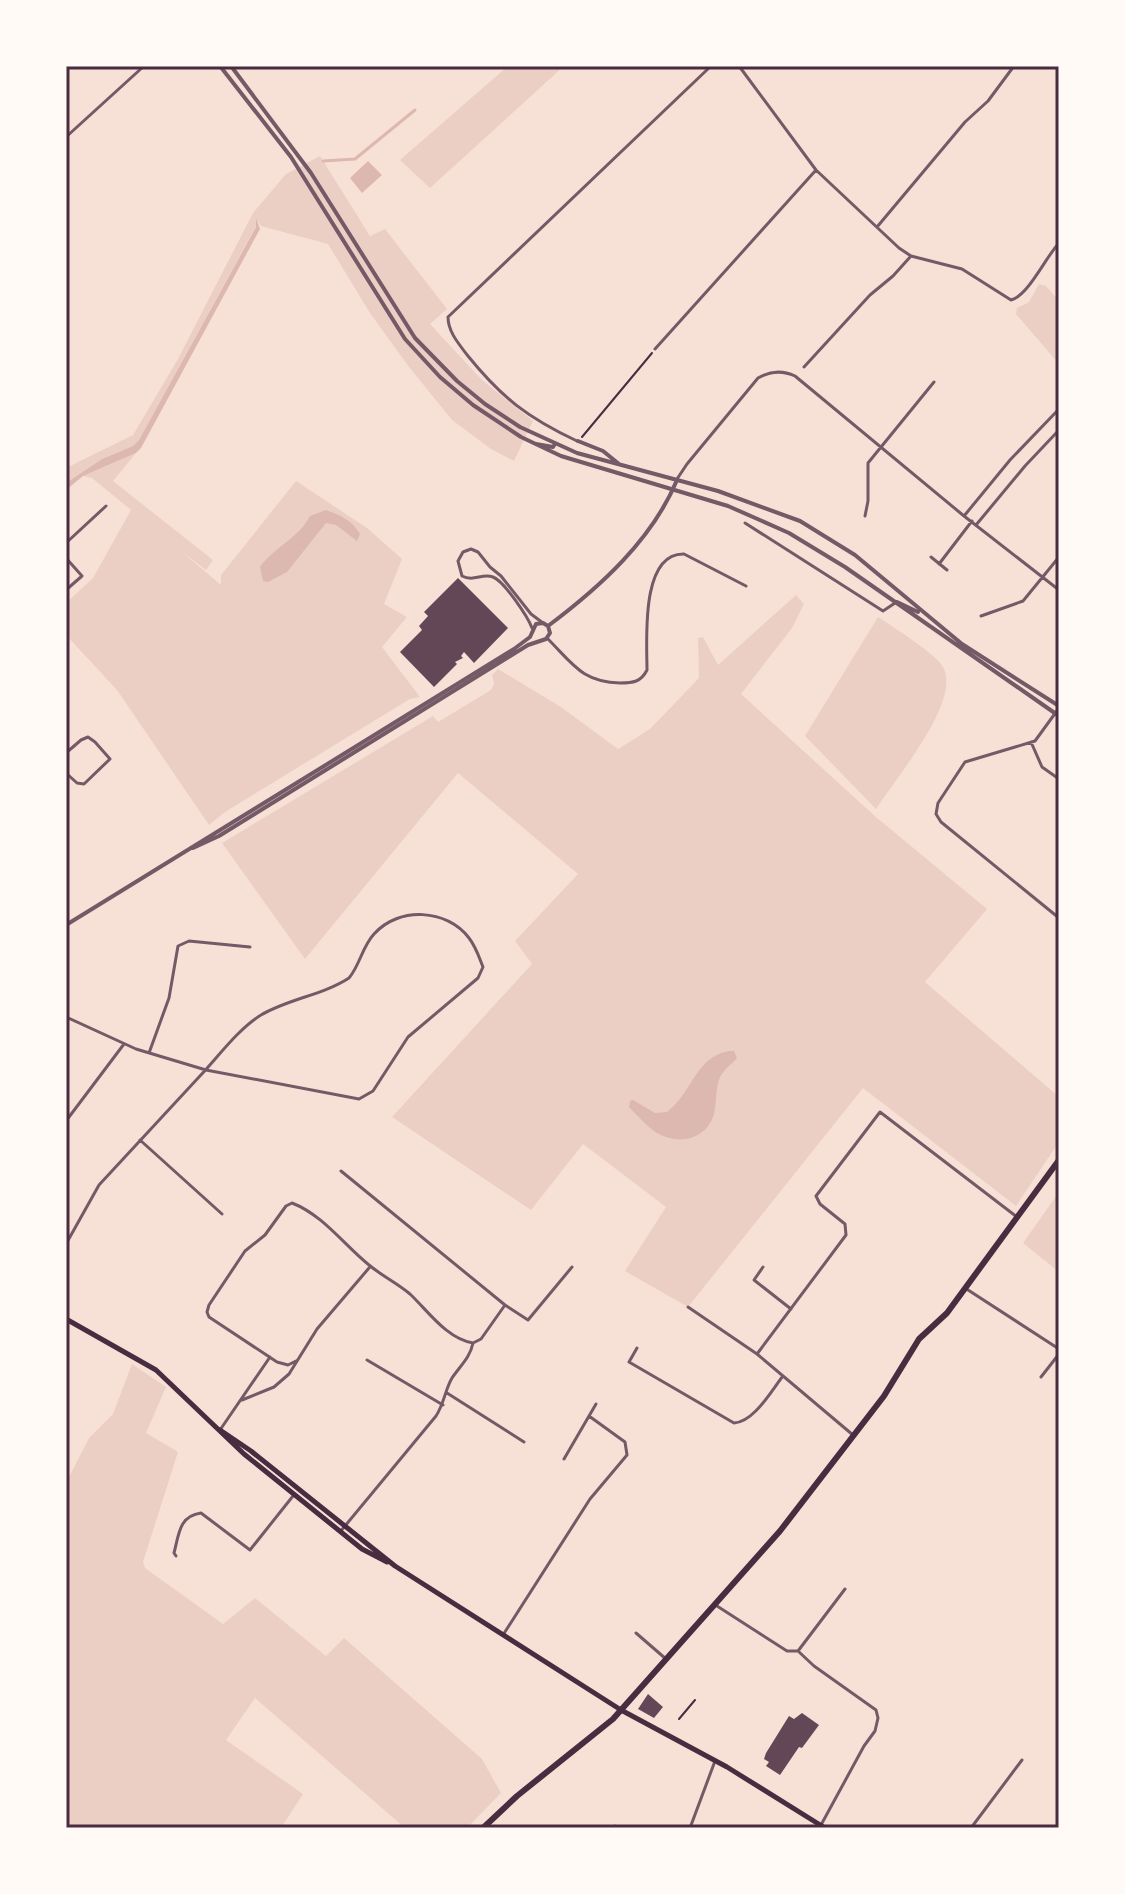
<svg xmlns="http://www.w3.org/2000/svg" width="1125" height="1894" viewBox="0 0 1125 1894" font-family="Karla,sans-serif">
	<rect width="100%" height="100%" fill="#f7e1d7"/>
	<path fill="#ebcfc5" d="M508 66H564L430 188 400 160Z
		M320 156 370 236 385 229 447 309 430 324 482 380 533 421 514 461 491 449 452 420 409 367 370 313 328 244 261 226 256 219V226L139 440 133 446 102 459 66 483V468L133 435 178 359 253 213 286 174Z
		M1039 284 1046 286 1059 301V364L1016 314 1017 308 1029 302Z
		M136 453 113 481 213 560 206 570 181 551 221 585V575L296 481 367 528 402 559 384 604 407 617 382 647 420 697 410 699 225 812 209 825 117 690 66 635V603L93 578 131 510 92 478 83 476Z
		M796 595 804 604 792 628 741 694 876 817 987 909 925 982 1059 1097V1142L1016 1206 863 1088 688 1307 625 1271 666 1207 583 1144 531 1210 392 1117 532 964 515 941 578 874 458 773 305 959 222 843 433 716 438 722 491 690 494 684 492 675 498 669 561 707 618 749 650 729 699 678 698 638 703 637 718 665Z
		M878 617C893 627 936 654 943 667 962 701 895 779 876 809L805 736Z
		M1059 1192V1272L1023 1243Z
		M132 1364 166 1387 146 1433 178 1452 143 1562 145 1568 223 1624 255 1598 326 1656 344 1638 482 1759 501 1793 467 1828H405L255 1698 226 1740 303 1794 281 1828H66V1483L89 1438 113 1414Z"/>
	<path fill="#dcb8b0" d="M368 161 382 175 362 193 350 178Z
		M256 218 260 229 141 448 136 453 83 476 66 490V483L102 459 133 446 139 440 256 227Z
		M326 510C340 515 352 520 360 534L357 541 336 525 326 523 287 572 268 582 263 581 260 567C274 547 299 538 310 516Z
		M729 1051H734L737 1058C732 1064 724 1069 720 1077 715 1089 717 1102 714 1114 707 1139 679 1146 657 1133 646 1126 638 1116 629 1107L630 1101 633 1100 655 1113 667 1112C693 1092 695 1057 729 1051Z"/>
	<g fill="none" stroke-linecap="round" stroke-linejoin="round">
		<path stroke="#dcb8b0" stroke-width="3" d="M323 161 355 159 415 110"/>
	</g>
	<path fill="#644757" d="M458 578 508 628 474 663 464 652 461 656 463 658 455 662 457 664 434 687 400 652 422 630 419 626 428 616 424 612Z
		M648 1694 663 1707 654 1718 638 1709Z
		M802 1713 819 1725 802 1748 799 1747 780 1775 766 1766 769 1762 764 1759 766 1753 789 1716 794 1719Z"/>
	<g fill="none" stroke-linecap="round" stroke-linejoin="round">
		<path stroke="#4a2c40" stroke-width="2" d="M582 437 652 353
			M679 1719 695 1700"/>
		<path stroke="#755966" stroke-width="3" d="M739 66 816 170 899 248 911 256 962 269 1011 300C1028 296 1045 258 1059 243
			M66 137 144 66
			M877 227 965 122 988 101 1014 66
			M655 349 816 170
			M804 367 870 295 893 276 911 256
			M577 441C528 418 502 398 468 356 459 344 448 332 448 317L711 66
			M677 479 687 464 758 378C770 371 782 370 795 376L964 516 1059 590
			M865 516 868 501V463L934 382
			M964 516 1010 460 1059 409
			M745 523 883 611 895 603
			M976 525 1025 466 1059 430
			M66 543 106 506
			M931 557 947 570
			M66 558 82 576 66 590
			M939 564 972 521
			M981 616 1023 601 1059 557
			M532 628C528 617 504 581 493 577 482 573 474 582 462 576L458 561 463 552 471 549 478 552 490 567 501 576 531 614 543 623
			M547 638C573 664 582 682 620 683 633 683 641 682 647 670 647 641 640 553 684 554L746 586
			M1058 673H1059
			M1059 708 1035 741 965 762 938 803 936 814 941 822 1059 918
			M1031 742 1042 767 1059 779
			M66 753 81 740 88 737 95 742 110 759 84 784 77 783 66 773
			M66 1017 136 1049 206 1070 359 1099 373 1091 408 1037 478 978 483 967C479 957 476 947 469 938 447 909 399 906 374 934 362 947 360 965 349 978 323 995 288 999 261 1015 238 1029 218 1057 199 1077L99 1185 66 1244
			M149 1053 169 998 178 946 189 941 250 947
			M66 1121 124 1044
			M140 1140 222 1214
			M341 1171 505 1305
			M763 1267 754 1280 791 1309
			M965 1288 1059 1349
			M688 1307 757 1354 853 1435
			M637 1348 629 1362 734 1423C754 1422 771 1391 783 1376
			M757 1354 846 1235 845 1224 820 1204 816 1196 880 1112 1017 1217
			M367 1360 443 1405
			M296 1361 288 1365 277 1362 209 1317 207 1312 209 1305 245 1251 265 1235 286 1206 292 1203C323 1215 344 1245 369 1265 382 1276 397 1283 410 1294 428 1311 447 1339 473 1343
			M1041 1377 1059 1354
			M447 1393 524 1442
			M242 1400 274 1387 289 1374 317 1329 369 1268
			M220 1430 270 1357
			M564 1459 596 1404
			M340 1532 436 1416C444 1404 445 1390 452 1378 460 1366 470 1358 473 1343L481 1339 505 1305 528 1320 572 1267
			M176 1556 174 1553C179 1534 179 1516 201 1513L250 1550 293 1496
			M717 1606 787 1651H798L814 1666 876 1710 878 1718 875 1731 864 1746 821 1825
			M636 1633 666 1659
			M503 1635 590 1499 627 1455 625 1442 589 1416
			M798 1651 845 1589
			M615 1826 617 1828
			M690 1828 715 1761
			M971 1828 1022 1760"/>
		<path stroke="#755966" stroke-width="4" d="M220 66 291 157 405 339 440 377 473 405 521 437 561 456 728 506 789 533 845 567 1059 716
			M231 66 311 173 415 338 457 381 485 404 520 427 577 453 718 491 800 521 855 555 962 644 1059 706
			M578 441 603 451 619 464
			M536 444 553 447 555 444
			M897 602 918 612
			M548 626C600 587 652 540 677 480
			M193 848 219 836 528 645 546 639 550 633 548 626
			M66 925 514 649 530 637 536 624 543 623 548 626"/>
		<path stroke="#4a2c40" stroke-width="5" d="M66 1319 156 1370 244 1454 362 1549 387 1562
			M220 1430 251 1451 395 1566 621 1710 727 1767 825 1828"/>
		<path stroke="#4a2c40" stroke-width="6" d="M483 1828 517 1796 613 1719 780 1531 884 1396 919 1339 947 1313 1059 1160"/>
	</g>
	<rect width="1125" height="1894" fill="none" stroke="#fffaf5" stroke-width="136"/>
	<rect x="68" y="68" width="989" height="1758" fill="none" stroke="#4a2c40" stroke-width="3"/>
</svg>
